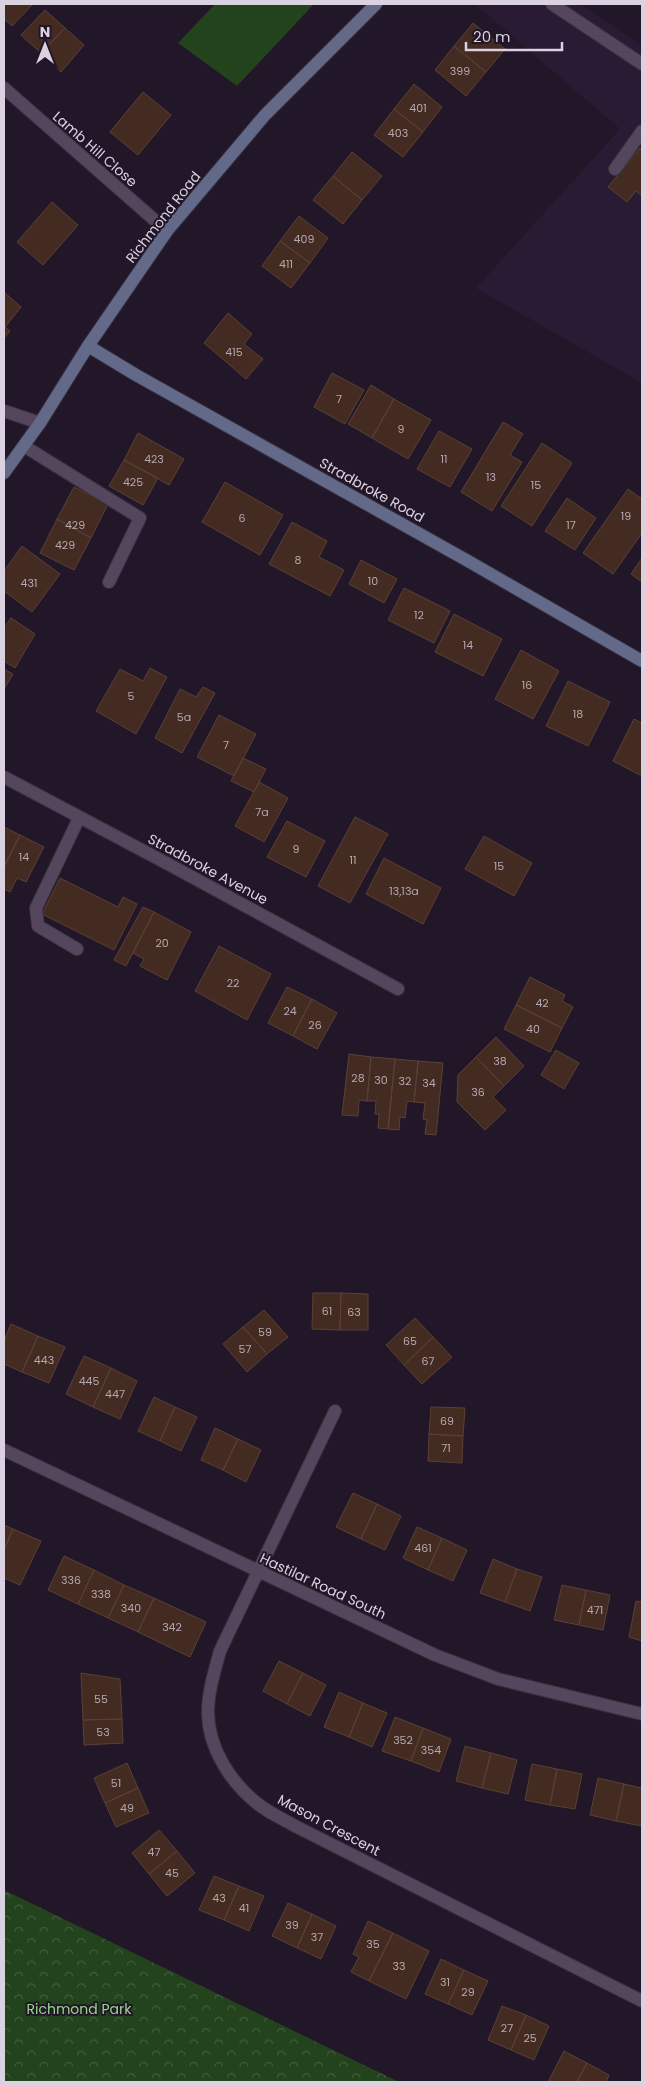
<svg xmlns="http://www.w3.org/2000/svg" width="646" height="2086" viewBox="0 0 646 2086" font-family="Poppins,sans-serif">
	<defs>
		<pattern id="forest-crowns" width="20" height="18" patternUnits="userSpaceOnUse" patternTransform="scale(1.25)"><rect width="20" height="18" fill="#23431c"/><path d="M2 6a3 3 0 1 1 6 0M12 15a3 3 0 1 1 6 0" fill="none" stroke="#425d3d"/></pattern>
	</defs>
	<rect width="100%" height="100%" fill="#221629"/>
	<path fill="#2a1b34" d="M475 4H581L642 46V383L476 288 620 129Z"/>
	<path fill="#23431c" d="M215 4H314L237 86 178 43Z"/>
	<path fill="url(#forest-crowns)" d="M4 1890 399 2082H4Z"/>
	<path fill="#432b21" stroke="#5a4136" d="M4 4H33L12 26 4 19Z
		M45 10 65 28 41 53 21 35Z
		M473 23 505 49 486 72 454 46Z
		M65 28 84 45 61 72 41 53Z
		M454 46 486 72 466 96 435 70Z
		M414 84 442 107 423 132 394 109Z
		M143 92 171 115 138 155 110 132Z
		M394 109 423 132 403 157 374 135Z
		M640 148 642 150V196L636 191 627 202 608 187Z
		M352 152 382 176 362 200 333 176Z
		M333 176 362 200 343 224 313 200Z
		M52 202 78 225 43 265 17 242Z
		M299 216 328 238 310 263 280 241Z
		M280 241 310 263 291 288 262 266Z
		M4 292 21 307 5 327 10 331 4 338Z
		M228 313 252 334 244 344 263 359 246 379 204 343Z
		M332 373 364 390 345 424 314 407Z
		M371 385 394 399 372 438 348 424Z
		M394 399 431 420 408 459 372 438Z
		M503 422 523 434 510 455 522 462 492 511 461 492Z
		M439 431 472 449 450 487 417 469Z
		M138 433 184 459 169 485 124 460Z
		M542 443 572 463 532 526 501 506Z
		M124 460 158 478 143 505 109 486Z
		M225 482 283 515 260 555 202 522Z
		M74 487 108 504 91 538 57 519Z
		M628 489 642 499V533L613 574 583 553Z
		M567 498 596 518 575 550 545 531Z
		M57 519 91 538 74 570 40 553Z
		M292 522 327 541 319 557 344 570 330 596 269 564Z
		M22 546 60 574 32 612 4 591V571Z
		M642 558V582L631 574Z
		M361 560 397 579 384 603 349 584Z
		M404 588 450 611 434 643 388 620Z
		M454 614 502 639 483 676 435 652Z
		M11 618 35 634 15 668 4 661V628Z
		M521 650 559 671 533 719 495 699Z
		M150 668 167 677 136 734 96 711 120 669 143 681Z
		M4 669 13 674 4 689Z
		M568 681 610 702 588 746 546 726Z
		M203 687 215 693 182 753 155 738 180 689 196 697Z
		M219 715 256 734 234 776 197 757Z
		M634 719 642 723V776L613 761Z
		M243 758 266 769 254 792 231 781Z
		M259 782 288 798 264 842 235 826Z
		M355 817 388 834 350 903 318 886Z
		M287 821 325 841 306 877 267 857Z
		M4 827 20 835 4 867Z
		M20 835 44 847 26 882 17 878 10 892 4 889V867Z
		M484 836 532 863 514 896 465 869Z
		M384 858 441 888 423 924 366 894Z
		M60 878 118 907 123 897 137 904 114 950 42 914Z
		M143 907 154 912 126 966 114 960Z
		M154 912 191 932 167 980 140 966 144 959 133 953Z
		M219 946 271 974 247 1020 195 991Z
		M530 977 565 995 562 1001 573 1007 562 1028 516 1005Z
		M287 987 312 999 293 1036 268 1023Z
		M312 999 337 1013 317 1049 293 1036Z
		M516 1005 562 1028 550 1052 504 1029Z
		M496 1037 524 1066 504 1086 476 1057Z
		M556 1050 579 1063 564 1089 541 1075Z
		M349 1054 371 1057 367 1101 359 1100 358 1116 342 1115Z
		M371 1057 395 1059 388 1129 378 1128 379 1114H375L376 1101H367Z
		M476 1057 504 1086 493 1097 506 1110 485 1130 457 1102 458 1075Z
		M395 1059 418 1061 414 1102 407 1101 405 1118 400 1117 399 1130 388 1129Z
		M418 1061 443 1063 436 1135 425 1134 427 1120 423 1119 425 1103 414 1102Z
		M313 1293H341L340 1330 312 1329Z
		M341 1293 368 1294V1330H340Z
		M264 1310 288 1337 267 1354 243 1327Z
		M415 1318 433 1337 404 1365 386 1345Z
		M11 1324 38 1336 22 1372 4 1364V1341Z
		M243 1327 267 1354 247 1372 223 1344Z
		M38 1336 65 1347 49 1383 22 1372Z
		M433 1337 452 1357 422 1384 404 1365Z
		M84 1356 111 1368 93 1407 66 1394Z
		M111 1368 137 1381 120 1419 93 1407Z
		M154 1397 175 1407 160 1441 138 1431Z
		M175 1407 197 1417 181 1451 160 1441Z
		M431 1407 465 1408 463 1436 429 1434Z
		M215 1428 238 1439 223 1470 201 1460Z
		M429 1434 463 1436 462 1463 428 1461Z
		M238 1439 261 1450 246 1482 223 1470Z
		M353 1493 377 1504 361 1539 336 1527Z
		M377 1504 401 1516 385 1550 361 1539Z
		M4 1525 13 1529 4 1550Z
		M417 1527 442 1538 428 1570 403 1558Z
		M13 1529 41 1541 20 1585 4 1578V1550Z
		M442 1538 467 1550 453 1581 428 1570Z
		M64 1556 94 1570 78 1604 48 1590Z
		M493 1559 517 1569 505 1602 480 1593Z
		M517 1569 542 1577 530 1611 505 1602Z
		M94 1570 124 1585 108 1618 78 1604Z
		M124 1585 154 1598 138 1632 108 1618Z
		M562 1585 586 1590 579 1625 554 1620Z
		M586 1590 610 1595 603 1630 579 1625Z
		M154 1598 206 1622 190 1657 138 1632Z
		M636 1601 642 1602V1641L629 1637Z
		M279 1661 303 1673 287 1704 263 1691Z
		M81 1673 120 1679 122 1719 83 1720Z
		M303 1673 326 1685 310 1716 287 1704Z
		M339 1692 363 1703 349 1737 324 1727Z
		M363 1703 387 1713 372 1747 349 1737Z
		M395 1717 423 1728 411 1761 382 1751Z
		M122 1719 123 1743 84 1745 83 1720Z
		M423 1728 451 1739 439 1772 411 1761Z
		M465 1746 491 1753 482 1788 456 1781Z
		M491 1753 517 1760 508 1794 482 1788Z
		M127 1763 138 1788 105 1803 94 1778Z
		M532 1764 557 1769 550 1805 525 1800Z
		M557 1769 582 1774 575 1809 550 1805Z
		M598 1778 624 1784 616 1821 590 1815Z
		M624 1784 642 1788V1826L616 1821Z
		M138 1788 149 1813 116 1827 105 1803Z
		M159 1830 177 1851 149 1874 132 1853Z
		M177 1851 195 1873 167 1896 149 1874Z
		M214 1876 239 1886 224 1920 199 1910Z
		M239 1886 264 1896 249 1931 224 1920Z
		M288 1903 312 1914 297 1948 272 1936Z
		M312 1914 336 1926 321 1959 297 1948Z
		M368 1921 393 1933 369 1981 351 1972 359 1957 353 1954Z
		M393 1933 429 1951 406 1999 369 1981Z
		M441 1959 464 1970 448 2004 425 1994Z
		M464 1970 488 1981 472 2015 448 2004Z
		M502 2006 526 2015 511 2050 488 2040Z
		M526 2015 549 2026 534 2060 511 2050Z
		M564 2051 587 2063 577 2082H548Z
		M587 2063 609 2075 606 2082H577Z"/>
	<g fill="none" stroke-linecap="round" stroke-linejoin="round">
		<g stroke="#39313f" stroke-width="14">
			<path id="lane" d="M552 4 642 64
				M615 169 642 131
				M4 411 40 423
				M24 446 140 518 109 582
				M77 949 38 926 36 908 79 818"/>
		</g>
		<g stroke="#39313f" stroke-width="14">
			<path id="street" d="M4 88 167 231
				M4 777 170 865 398 989
				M335 1411 220 1651C215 1670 208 1691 208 1712 208 1748 231 1783 258 1804 269 1813 283 1819 295 1826L642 2001
				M4 1450 435 1655 498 1679 642 1714"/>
		</g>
		<g stroke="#39313f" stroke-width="14">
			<path id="secondary" d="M88 346 136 375 468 561 642 661
				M4 473 40 423 88 346 167 231 265 115 376 4"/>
		</g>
		<use href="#lane" stroke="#54475d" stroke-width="12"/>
		<use href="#street" stroke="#54475d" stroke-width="12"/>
		<use href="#secondary" stroke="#636a89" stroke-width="12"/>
	</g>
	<g text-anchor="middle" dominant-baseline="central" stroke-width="4" stroke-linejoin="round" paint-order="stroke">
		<g font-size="11" fill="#b4a8b0">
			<text x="460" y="71">399</text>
			<text x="418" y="108">401</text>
			<text x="398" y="133">403</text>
			<text x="304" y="239">409</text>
			<text x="286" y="264">411</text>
			<text x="234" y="352">415</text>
			<text x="339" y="399">7</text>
			<text x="401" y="429">9</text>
			<text x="154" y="459">423</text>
			<text x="444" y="459">11</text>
			<text x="491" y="477">13</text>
			<text x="133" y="482">425</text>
			<text x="536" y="485">15</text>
			<text x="626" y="516">19</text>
			<text x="242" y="518">6</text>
			<text x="75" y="525">429</text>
			<text x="571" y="525">17</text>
			<text x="65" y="545">429</text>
			<text x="298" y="560">8</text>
			<text x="373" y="581">10</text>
			<text x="29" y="583">431</text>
			<text x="419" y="615">12</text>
			<text x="468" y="645">14</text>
			<text x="527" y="685">16</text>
			<text x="131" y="696">5</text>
			<text x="578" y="714">18</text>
			<text x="184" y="717">5a</text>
			<text x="226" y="745">7</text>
			<text x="262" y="812">7a</text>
			<text x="296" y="849">9</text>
			<text x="24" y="857">14</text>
			<text x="353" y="860">11</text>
			<text x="499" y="866">15</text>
			<text x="404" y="891">13,13a</text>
			<text x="162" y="943">20</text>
			<text x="233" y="983">22</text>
			<text x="542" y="1003">42</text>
			<text x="290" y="1011">24</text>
			<text x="315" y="1025">26</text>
			<text x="533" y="1029">40</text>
			<text x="500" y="1061">38</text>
			<text x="358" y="1078">28</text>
			<text x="381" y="1080">30</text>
			<text x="405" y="1081">32</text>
			<text x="429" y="1083">34</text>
			<text x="478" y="1092">36</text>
			<text x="327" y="1311">61</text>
			<text x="354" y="1312">63</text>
			<text x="265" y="1332">59</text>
			<text x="410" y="1341">65</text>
			<text x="245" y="1349">57</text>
			<text x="44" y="1360">443</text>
			<text x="428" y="1361">67</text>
			<text x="89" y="1381">445</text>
			<text x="115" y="1394">447</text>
			<text x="447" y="1421">69</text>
			<text x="446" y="1448">71</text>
			<text x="423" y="1548">461</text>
			<text x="71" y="1580">336</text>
			<text x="101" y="1594">338</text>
			<text x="131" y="1608">340</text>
			<text x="595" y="1610">471</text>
			<text x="172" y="1627">342</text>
			<text x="101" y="1699">55</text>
			<text x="103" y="1732">53</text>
			<text x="403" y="1740">352</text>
			<text x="431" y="1750">354</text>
			<text x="116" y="1783">51</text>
			<text x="127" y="1808">49</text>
			<text x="154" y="1852">47</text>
			<text x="172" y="1873">45</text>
			<text x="219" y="1898">43</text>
			<text x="244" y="1908">41</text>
			<text x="292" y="1925">39</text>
			<text x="317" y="1937">37</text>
			<text x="373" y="1944">35</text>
			<text x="399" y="1966">33</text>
			<text x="445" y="1982">31</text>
			<text x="468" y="1992">29</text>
			<text x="507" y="2028">27</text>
			<text x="530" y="2038">25</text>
		</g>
		<g font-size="14" fill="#dad2e0" stroke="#221629">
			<text transform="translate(95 149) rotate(41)">Lamb Hill Close</text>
			<text transform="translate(163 217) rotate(-52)">Richmond Road</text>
			<text transform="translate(372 490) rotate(29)">Stradbroke Road</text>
			<text transform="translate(208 869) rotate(28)">Stradbroke Avenue</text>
			<text transform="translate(323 1586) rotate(25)">Hastilar Road South</text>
			<text transform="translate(329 1825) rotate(28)">Mason Crescent</text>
		</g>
		<g font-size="14" fill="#95d887" stroke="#221629">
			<text x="79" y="2009">Richmond Park</text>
		</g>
	</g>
	<rect width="646" height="2086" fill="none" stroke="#dad2e0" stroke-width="10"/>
	<g transform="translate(45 45)" stroke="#221629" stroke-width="4" paint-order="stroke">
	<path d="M0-4L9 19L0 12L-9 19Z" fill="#dad2e0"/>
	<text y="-8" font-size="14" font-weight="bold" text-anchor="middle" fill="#dad2e0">N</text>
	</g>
	<path d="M466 42v8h96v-8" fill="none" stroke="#dad2e0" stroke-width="2.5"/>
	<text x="473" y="42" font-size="15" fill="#dad2e0" stroke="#221629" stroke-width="4" paint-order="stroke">20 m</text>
</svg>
